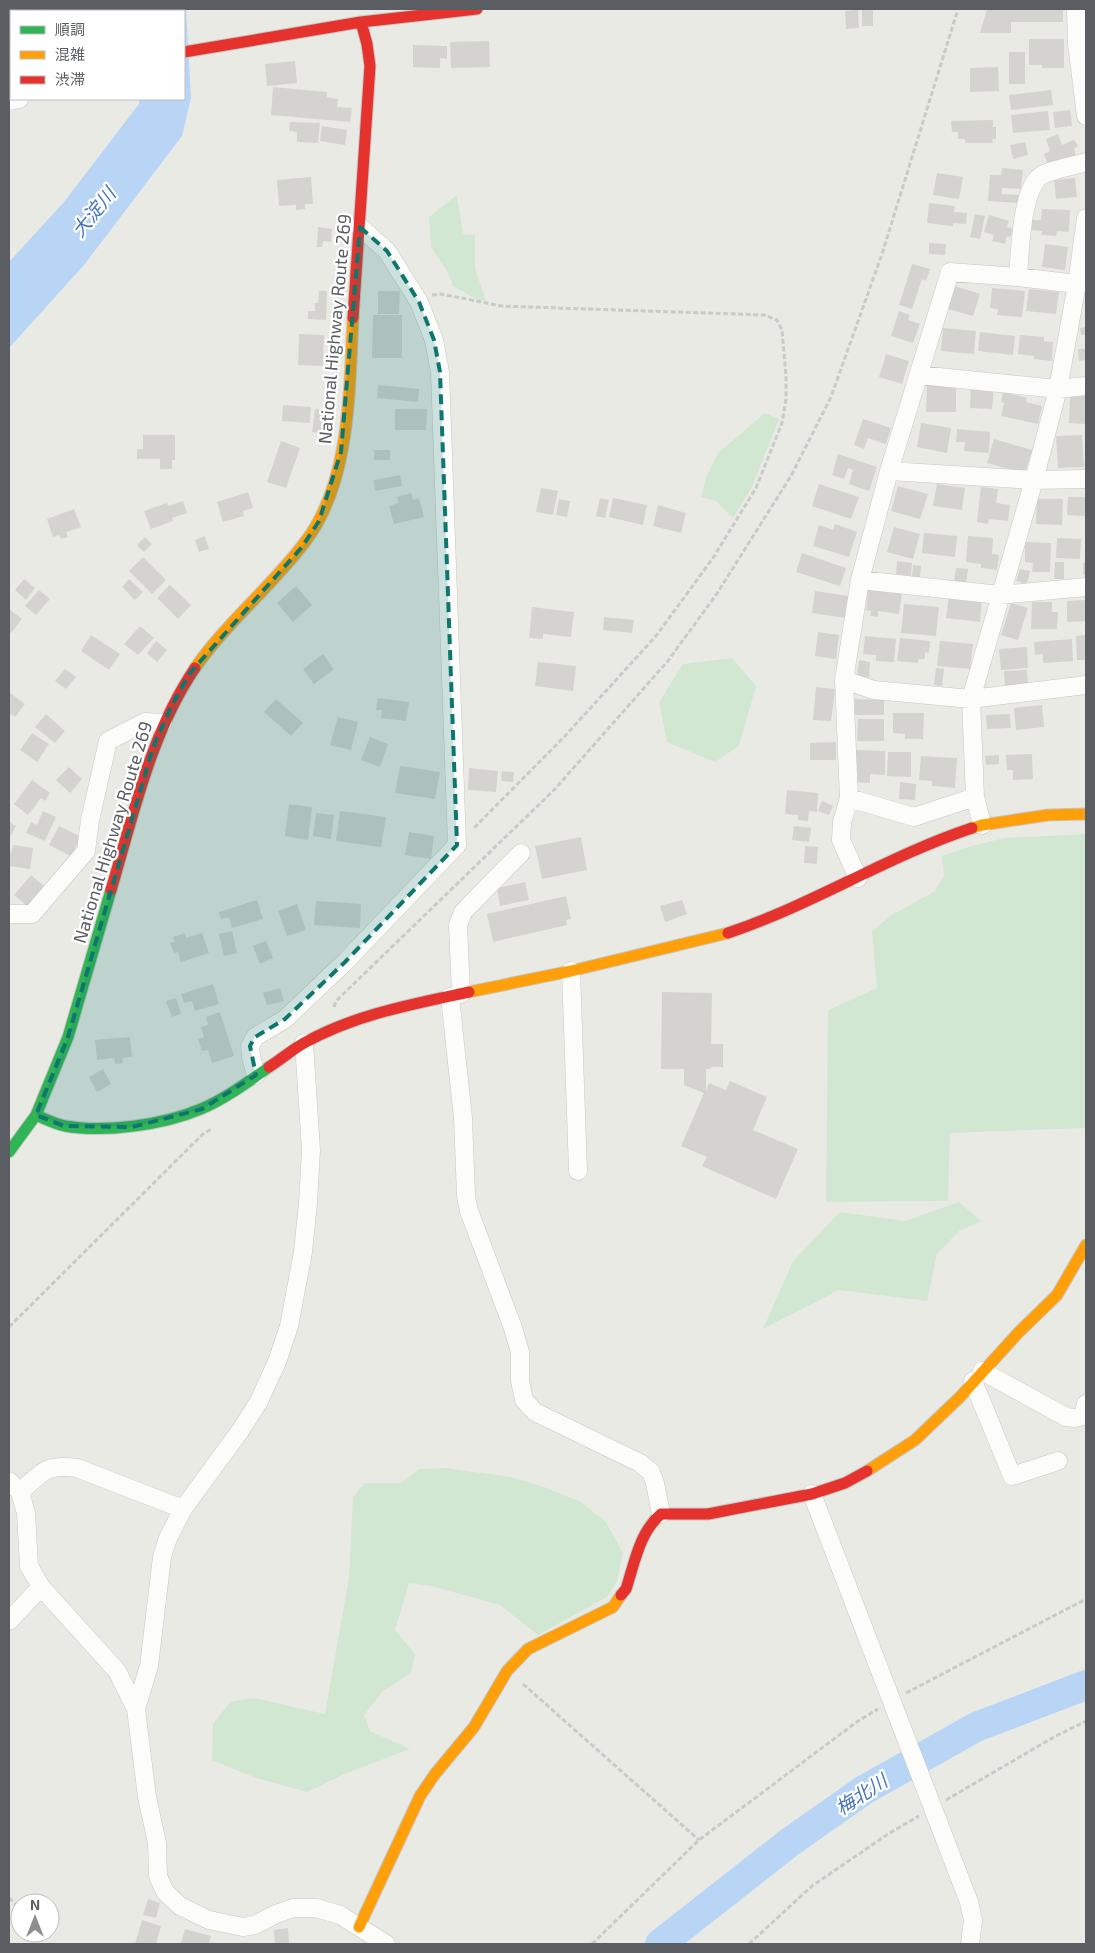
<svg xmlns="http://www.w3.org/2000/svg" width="1095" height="1953" viewBox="0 0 1095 1953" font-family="'Exo 2','Noto Sans JP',sans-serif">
	<rect width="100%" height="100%" fill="#eaeae5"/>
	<path fill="#d2e7d2" d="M457 195 463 234 475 235V268L486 301 478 300 453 286 448 273 431 247 429 217Z
		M765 413 779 419 751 489 733 518 716 501 701 497 707 475 718 453Z
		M732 658 756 686 739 746 715 762 667 742 659 702 683 664Z
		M1086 834V1128L950 1133 948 1201 826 1202 828 1010 877 988 872 931 890 916 935 891 944 876 942 856 972 846 1004 838Z
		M959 1202 981 1221 959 1231 937 1254 927 1301 839 1290 763 1329 793 1261 840 1212 905 1221Z
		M444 1468 511 1477 544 1487 581 1502 606 1522 623 1553 617 1581 607 1597 538 1635 500 1605 431 1586 409 1583 395 1630 415 1654 411 1673 383 1691 364 1715 370 1731 410 1749 347 1773 307 1792 256 1778 212 1760 213 1724 230 1702 254 1698 325 1714 349 1577 353 1497 364 1483H401L419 1469Z"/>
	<path fill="#b8d5f5" d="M122 9H186L191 98 182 136 84 265 9 348V262L64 202 139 104V99H184V11H122Z"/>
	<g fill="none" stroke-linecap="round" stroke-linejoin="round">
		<path stroke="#b8d5f5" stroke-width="30" d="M660 1944 790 1842 864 1790 976 1727 1086 1685"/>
	</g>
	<path fill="#d4d3d0" d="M862 9H873V26H862Z
		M987 9H1063V22H1011V33H980Z
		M858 10 859 28 846 29 845 11Z
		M1029 39H1064V68H1042V65H1029Z
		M489 41 490 67 451 68 450 42Z
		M413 45 447 46V59L440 58V68L413 67Z
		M1009 52H1025V84H1009Z
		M295 61 297 83 267 86 265 64Z
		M998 67 999 91 970 92V68Z
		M273 87 327 92V97L338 99 337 107 352 108 350 122 271 115Z
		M1051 90 1053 105 1011 110 1009 95Z
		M1070 110 1072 126 1055 128 1053 112Z
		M1048 111 1050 130 1013 133 1011 115Z
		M993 120V127H996V139H992L993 143H965V139H958V132H952L951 121Z
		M290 122 320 123 318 143 297 142V132L289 131Z
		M322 126 347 130 345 145 320 141Z
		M1058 134 1062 145 1074 140 1078 146 1074 149 1076 157 1049 167 1044 154 1050 151 1046 139Z
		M1025 142 1028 155 1013 159 1010 145Z
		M1002 168 1023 170 1021 189 1002 188V194L1019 195 1018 203 988 201 990 175H1001Z
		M937 173 963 177 959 199 933 195Z
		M311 177 313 204H305V209L296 210V205L279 206 277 180Z
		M1075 178 1077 197 1056 199 1054 180Z
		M929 203 955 206 954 212 967 213 966 224 953 223V226L927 223Z
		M1042 209 1070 210 1069 232 1057 231 1056 236 1041 235 1042 231 1032 230V220H1041Z
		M975 214 985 216 980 239 970 237Z
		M989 215 1009 221 1007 227 1013 229 1010 237 1007 236 1005 244 992 241 994 235 984 232Z
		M318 227 332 229 331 242 323 241 322 247H317Z
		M929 243 946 244 945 255 929 254Z
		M1045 244 1068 247 1065 270 1042 267Z
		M912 264 930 269 926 281 922 279 912 309 899 305Z
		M955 286 980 294 973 316 948 309Z
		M992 288 1025 291 1022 317 997 315 998 309 990 308Z
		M1029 289 1059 292 1056 314 1026 311Z
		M319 291H327L326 320 308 319V311H315V303H318Z
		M378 291H400L399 314H378Z
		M899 311 910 315 908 320 920 324 913 343 891 336Z
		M373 315H402V358H372Z
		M1086 327V335H1081L1080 328Z
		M943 328 976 331 974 354 941 351Z
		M980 332 1015 336 1013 355 978 351Z
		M299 334 324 335 323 366 298 365Z
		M1020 335 1044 337V341L1053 342 1052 361 1034 359V356L1018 354Z
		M1078 349H1086V360L1079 361Z
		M886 354 909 361 902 384 879 377Z
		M378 385 419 389 418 402 377 398Z
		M927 386H956V412H926Z
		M971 386 994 387 992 409 970 408Z
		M1003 392 1027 398 1026 402 1042 406 1038 424 1001 416 1004 403 1001 402Z
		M1070 395H1086V424L1069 423Z
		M283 405 311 407 310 423 282 421Z
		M315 409 329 411 326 434 312 432Z
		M395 409H427L426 430H395Z
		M863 419 891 428 886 444 868 438 864 449 854 445Z
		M921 423 951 428 947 453 917 447Z
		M957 429 990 432 989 453 964 451 965 442H956Z
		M143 435H175V460H172V469H160V459H137V449H143Z
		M1082 435 1084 467 1058 468 1056 436Z
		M994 439 1032 450 1025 473 987 463Z
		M281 441 300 448 286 488 267 482Z
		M374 450H390V460H374Z
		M838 454 877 467 869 491 849 484 853 470 848 468 844 479 832 475Z
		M400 475 402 486 375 491 374 480Z
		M819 484 859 497 851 519 812 506Z
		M937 484 965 488 962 510 933 506Z
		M898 486 928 494 920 519 891 511Z
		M981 487 998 489 996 503 1010 505 1008 521 989 519 988 524 977 522Z
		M541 488 558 491 553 515 536 512Z
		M248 492 253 508 243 511 244 516 223 522 217 502Z
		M411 493 413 500 419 498 424 517 394 524 389 506 399 503 397 497Z
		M1068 497H1086V516L1067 515Z
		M600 498 609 500 605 518 596 516Z
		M613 498 647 505 643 525 609 517Z
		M559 499 570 501 567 517 556 515Z
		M1037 499H1063L1062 525 1036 524Z
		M183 501 187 513 172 518 173 521 151 529 144 511 167 503 168 506Z
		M658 505 686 513 681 533 653 526Z
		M74 509 81 527 66 532 68 537 61 539 59 535 53 537 47 519Z
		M835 524 857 532 849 557 813 546 819 525 833 530Z
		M894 527 920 534 913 559 887 552Z
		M924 533 957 536 955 557 922 553Z
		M205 536 209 549 199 552 195 540Z
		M968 536 993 538 992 554 999 555 997 570 981 568V564L966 562Z
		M145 537 152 544 144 552 137 545Z
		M1057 538 1081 539 1080 559 1056 558Z
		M1025 542 1051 543 1050 572H1032L1033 563 1025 562Z
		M802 553 846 568 840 586 796 572Z
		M143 557 166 580 152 594 129 571Z
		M897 561 912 563 911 576 896 574Z
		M1055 562H1064V579H1054Z
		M1083 563H1086V575L1083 574Z
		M913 565 921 566 920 579 912 578Z
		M956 568 968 569 966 584 954 582Z
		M1020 569 1030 571 1027 584 1016 581Z
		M24 579 35 588 26 600 15 590Z
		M129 579 143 592 135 600 122 587Z
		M170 585 191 605 178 619 157 598Z
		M296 586 312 605 293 622 277 603Z
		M39 590 50 599 36 615 25 606Z
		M868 590 902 593 899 614 878 611V617L870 616 871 611 866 610Z
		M815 591 848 596 845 618 812 613Z
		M949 594 982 598 980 622 946 618Z
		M1086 600V621L1067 622V601Z
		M1032 602H1052V612H1058L1057 629H1031Z
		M1011 603 1028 608 1018 640 1001 635Z
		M904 604 939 607 936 636 901 633Z
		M532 607 574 612 571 637 543 634V639L529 638Z
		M9 609 22 619 11 633 9 632Z
		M604 617 634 620 632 633 603 630Z
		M140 626 154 638 138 655 124 644Z
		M818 632 839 635 836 659 815 656Z
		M91 635 120 654 109 670 81 651Z
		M1086 635V660H1077L1076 636Z
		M865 636 896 639 894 662 876 661V655L863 654Z
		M900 638 930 641 929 653 925 652V659H918V663L897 661Z
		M1072 639 1073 661 1043 663V654L1035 655 1034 642Z
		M156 641 167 650 157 662 147 653Z
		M940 641 973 644 970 669 937 666Z
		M1027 647 1028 668 1001 670 999 649Z
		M323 654 334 669 314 684 303 669Z
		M859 660 870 662 869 677 857 676Z
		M538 662 576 666 573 691 535 686Z
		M936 668 944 669 942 686 934 685Z
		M65 669 76 677 66 689 55 681Z
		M1027 670 1028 684 1005 686 1004 671Z
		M816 687 835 689 831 721 813 720Z
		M9 692 25 704 15 717 11 714 9 717Z
		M378 698 409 702 406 721 381 718 382 710H376Z
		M276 699 303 723 291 736 264 712Z
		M855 699 884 700V715H855Z
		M1042 705 1044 727 1016 730 1014 708Z
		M893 713H924L923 739H905V734L893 733Z
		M46 714 65 731 55 743 35 727Z
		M1010 714 1011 728 987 729 986 715Z
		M338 717 358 722 351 750 330 745Z
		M858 719H884V741H857Z
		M32 733 49 744 37 762 20 750Z
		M370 737 388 744 380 767 361 760Z
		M836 742V760H810V743Z
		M855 750 885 751V775L870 774V783L854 782Z
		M888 752H911V777L887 776Z
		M1032 754 1033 779 1013 780V770H1007L1006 755Z
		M999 755V764L986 765 985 756Z
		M921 756 957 758 955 788 932 786V781L919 780Z
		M400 766 440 772 435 799 395 793Z
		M69 767 82 779 70 793 56 780Z
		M469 768 498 771 496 792 468 790Z
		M502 771 514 772 513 782 501 781Z
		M32 780 50 793 45 801 41 798 28 815 14 804Z
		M900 782 916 784 915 800 899 799Z
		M787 790 818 793 817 812 809 811 808 821 798 820V815L785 814Z
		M822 801 833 806 829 815 818 811Z
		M289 804 312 807 308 840 285 836Z
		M43 811 56 817 45 841 26 833 31 822 37 825Z
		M340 811 386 817 381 847 336 841Z
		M316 813 334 815 331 839 313 836Z
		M9 822 16 826 9 839Z
		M59 826 81 837 71 856 49 845Z
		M794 826 811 828 809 842 792 840Z
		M409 832 434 836 431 859 405 855Z
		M581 837 587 870 542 879 535 846Z
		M13 845 33 848 30 869 9 866V852L11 853Z
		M805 846 818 847 817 864 804 863Z
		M31 875 45 887 27 906 14 895Z
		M525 882 529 900 500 906 497 888Z
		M566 896 571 919 566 920 567 925 493 942 487 914Z
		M257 900 263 919 232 928 229 917 221 919 219 912Z
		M682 900 687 914 665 922 660 906Z
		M316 901 361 904 360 928 314 925Z
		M297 904 306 930 287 936 278 911Z
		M232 931 237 953 224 956 219 934Z
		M185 933 186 938 202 933 209 953 181 962 178 952 174 953 170 943 175 942 173 937Z
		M266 941 273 958 260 964 253 946Z
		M213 984 219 1004 195 1011 192 1001 184 1003 181 994Z
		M280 988 284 1001 267 1005 263 993Z
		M662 992 712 993 711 1044H723V1067H711V1069H706V1091L709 1083 726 1090 730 1081 767 1097 753 1130 798 1149 776 1199 702 1166 707 1157 681 1146 704 1093 684 1085V1069H661Z
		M176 998 181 1014 172 1017 166 1001Z
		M220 1012 234 1056 212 1063 208 1050 202 1051 198 1039 204 1037 201 1027 208 1025 206 1017Z
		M130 1037 132 1057 122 1058 123 1063 115 1064 114 1058 97 1060 95 1040Z
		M103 1069 111 1084 97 1092 89 1077Z
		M148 1899 160 1903 156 1918 143 1915Z
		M142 1920 161 1926 156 1944H135Z
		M288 1928 289 1944H275L274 1930Z
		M185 1929 211 1936 209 1944H181Z"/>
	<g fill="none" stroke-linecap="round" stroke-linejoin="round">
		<g stroke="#c6c7c5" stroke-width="19">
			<path id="street" d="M1076 9 1077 44 1086 116
				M9 101 19 99
				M1018 277C1020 252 1021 197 1038 178 1046 170 1075 166 1086 162
				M1086 283 1077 284 1018 277 950 272 889 471 860 580 844 680 874 690 971 699 1086 685
				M919 375 1058 389 1086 386
				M889 471 1034 480 1086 479
				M860 580 1000 595 1086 587
				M844 680 849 798
				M982 825 975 797 971 699 1034 480 1058 389 1077 284 1086 218
				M858 878 841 840 842 822 849 798 914 817 975 797
				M9 914H32L86 851 90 820 108 741 145 722 163 723
				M571 971 578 1171
				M461 994 458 925 463 912 521 853
				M450 997 463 1118 466 1196 469 1211 513 1328 520 1352V1381L524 1400 535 1412 640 1463 651 1472 655 1483 661 1514
				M256 1075 251 1057 250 1046 255 1037 285 1019 345 962 457 845 440 372 434 340 419 302 387 251 360 227
				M982 1371 1066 1417 1075 1418 1083 1416 1086 1404
				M973 1381 1012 1476 1058 1461
				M9 1481 20 1492 26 1513 29 1566 41 1587 117 1671 136 1709 147 1797 157 1843 158 1876 165 1892 180 1906 209 1920 243 1927 255 1925 276 1914 293 1908H316L340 1915 386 1944
				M20 1492C43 1472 44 1464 77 1468L183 1509
				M812 1494 969 1902 973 1920 970 1944
				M9 1621 41 1587
				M136 1709 149 1666 162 1557 168 1538 183 1509 240 1431 258 1403 277 1362 289 1326 303 1252 308 1203 311 1150 304 1043"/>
		</g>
		<g stroke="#c7c7c6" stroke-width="13">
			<path id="fast" d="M36 1115C45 1119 55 1124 65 1126 105 1133 163 1125 201 1109 225 1099 248 1082 269 1067
				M9 1152 36 1115 68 1037 111 890"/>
		</g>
		<g stroke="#c7c7c6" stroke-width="13">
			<path id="slow" d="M195 668C227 622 272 586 305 542 351 482 349 390 353 318
				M972 828 982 825 1048 815 1086 814
				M469 992 571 971 728 933
				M867 1471 915 1440 960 1397 1018 1333 1057 1295 1086 1245
				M359 1927 420 1796 435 1774 474 1727 507 1671 528 1649 613 1607 621 1595"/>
		</g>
		<g stroke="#c7c7c6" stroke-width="13">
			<path id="jam" d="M184 52 361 22 477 9
				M9 75H11
				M353 318 370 66 367 44 361 22
				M111 890C134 813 150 735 195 668
				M728 933C812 905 888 856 972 828
				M269 1067C281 1059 292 1050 304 1043 356 1014 413 1004 469 992
				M621 1595 626 1589C635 1562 639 1533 661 1514H708L812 1494 845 1483 867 1471"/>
		</g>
		<path stroke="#c7cbca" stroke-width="3" stroke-dasharray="5 2.5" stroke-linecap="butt" d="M432 295 441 294 501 306 764 315 777 320 782 330 786 376V399L782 423 756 488 713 558 656 636 565 736 473 829
			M334 1007 336 1001 554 790 667 662 716 595 791 476 831 397 882 254 958 9
			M9 1327 203 1134 211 1129
			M523 1684 699 1840
			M906 1693 1086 1599
			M946 1800 1054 1737 1086 1721
			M9 1898 20 1908
			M592 1944 699 1840 858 1721 878 1709
			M749 1944 812 1886 888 1834 919 1816"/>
		<use href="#street" stroke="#fcfcfb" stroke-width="18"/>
		<use href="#fast" stroke="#30b455" stroke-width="11"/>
		<use href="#slow" stroke="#ff9f0a" stroke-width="11"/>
		<use href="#jam" stroke="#e5322d" stroke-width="11"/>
	</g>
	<path fill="#0f766e" fill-opacity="0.2" stroke="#0f766e" stroke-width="4" stroke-dasharray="10 6" stroke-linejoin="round" d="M360 227 387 251 419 302 434 340 440 372 457 845 345 962 285 1019 255 1037 250 1046 256 1075 202 1109 132 1127 64 1126 36 1115 68 1037 153 747 171 707 189 674 302 547 319 521 341 452Z"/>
	<g text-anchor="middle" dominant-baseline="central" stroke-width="4.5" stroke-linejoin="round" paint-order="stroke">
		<g font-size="18" fill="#5a5d62" stroke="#fff">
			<text transform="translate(334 329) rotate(-85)">National Highway Route 269</text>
			<text transform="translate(112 832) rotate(-73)">National Highway Route 269</text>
		</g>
		<g font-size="19" font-style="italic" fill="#4674be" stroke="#fff">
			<text transform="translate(93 212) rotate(-51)">大淀川</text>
			<text transform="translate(861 1794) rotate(-33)">梅北川</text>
		</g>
	</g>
	<rect width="1095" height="1953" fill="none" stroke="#5a5d62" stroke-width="20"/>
	<rect x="10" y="10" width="175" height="90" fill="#ffffff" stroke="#bdbec0"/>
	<rect x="20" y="26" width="25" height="8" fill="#30b455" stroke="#bdbec0"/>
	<text x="55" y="35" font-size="15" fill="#5a5d62">順調</text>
	<rect x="20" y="51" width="25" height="8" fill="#ff9f0a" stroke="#bdbec0"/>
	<text x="55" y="60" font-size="15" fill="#5a5d62">混雑</text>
	<rect x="20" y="76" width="25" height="8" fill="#e5322d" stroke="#bdbec0"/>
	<text x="55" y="85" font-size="15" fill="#5a5d62">渋滞</text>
	<g transform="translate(35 1918)"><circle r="24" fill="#ffffff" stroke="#bdbec0"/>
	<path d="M0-4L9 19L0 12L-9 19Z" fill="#8c8e90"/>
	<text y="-8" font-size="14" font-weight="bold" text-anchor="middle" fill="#5a5d62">N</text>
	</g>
</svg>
